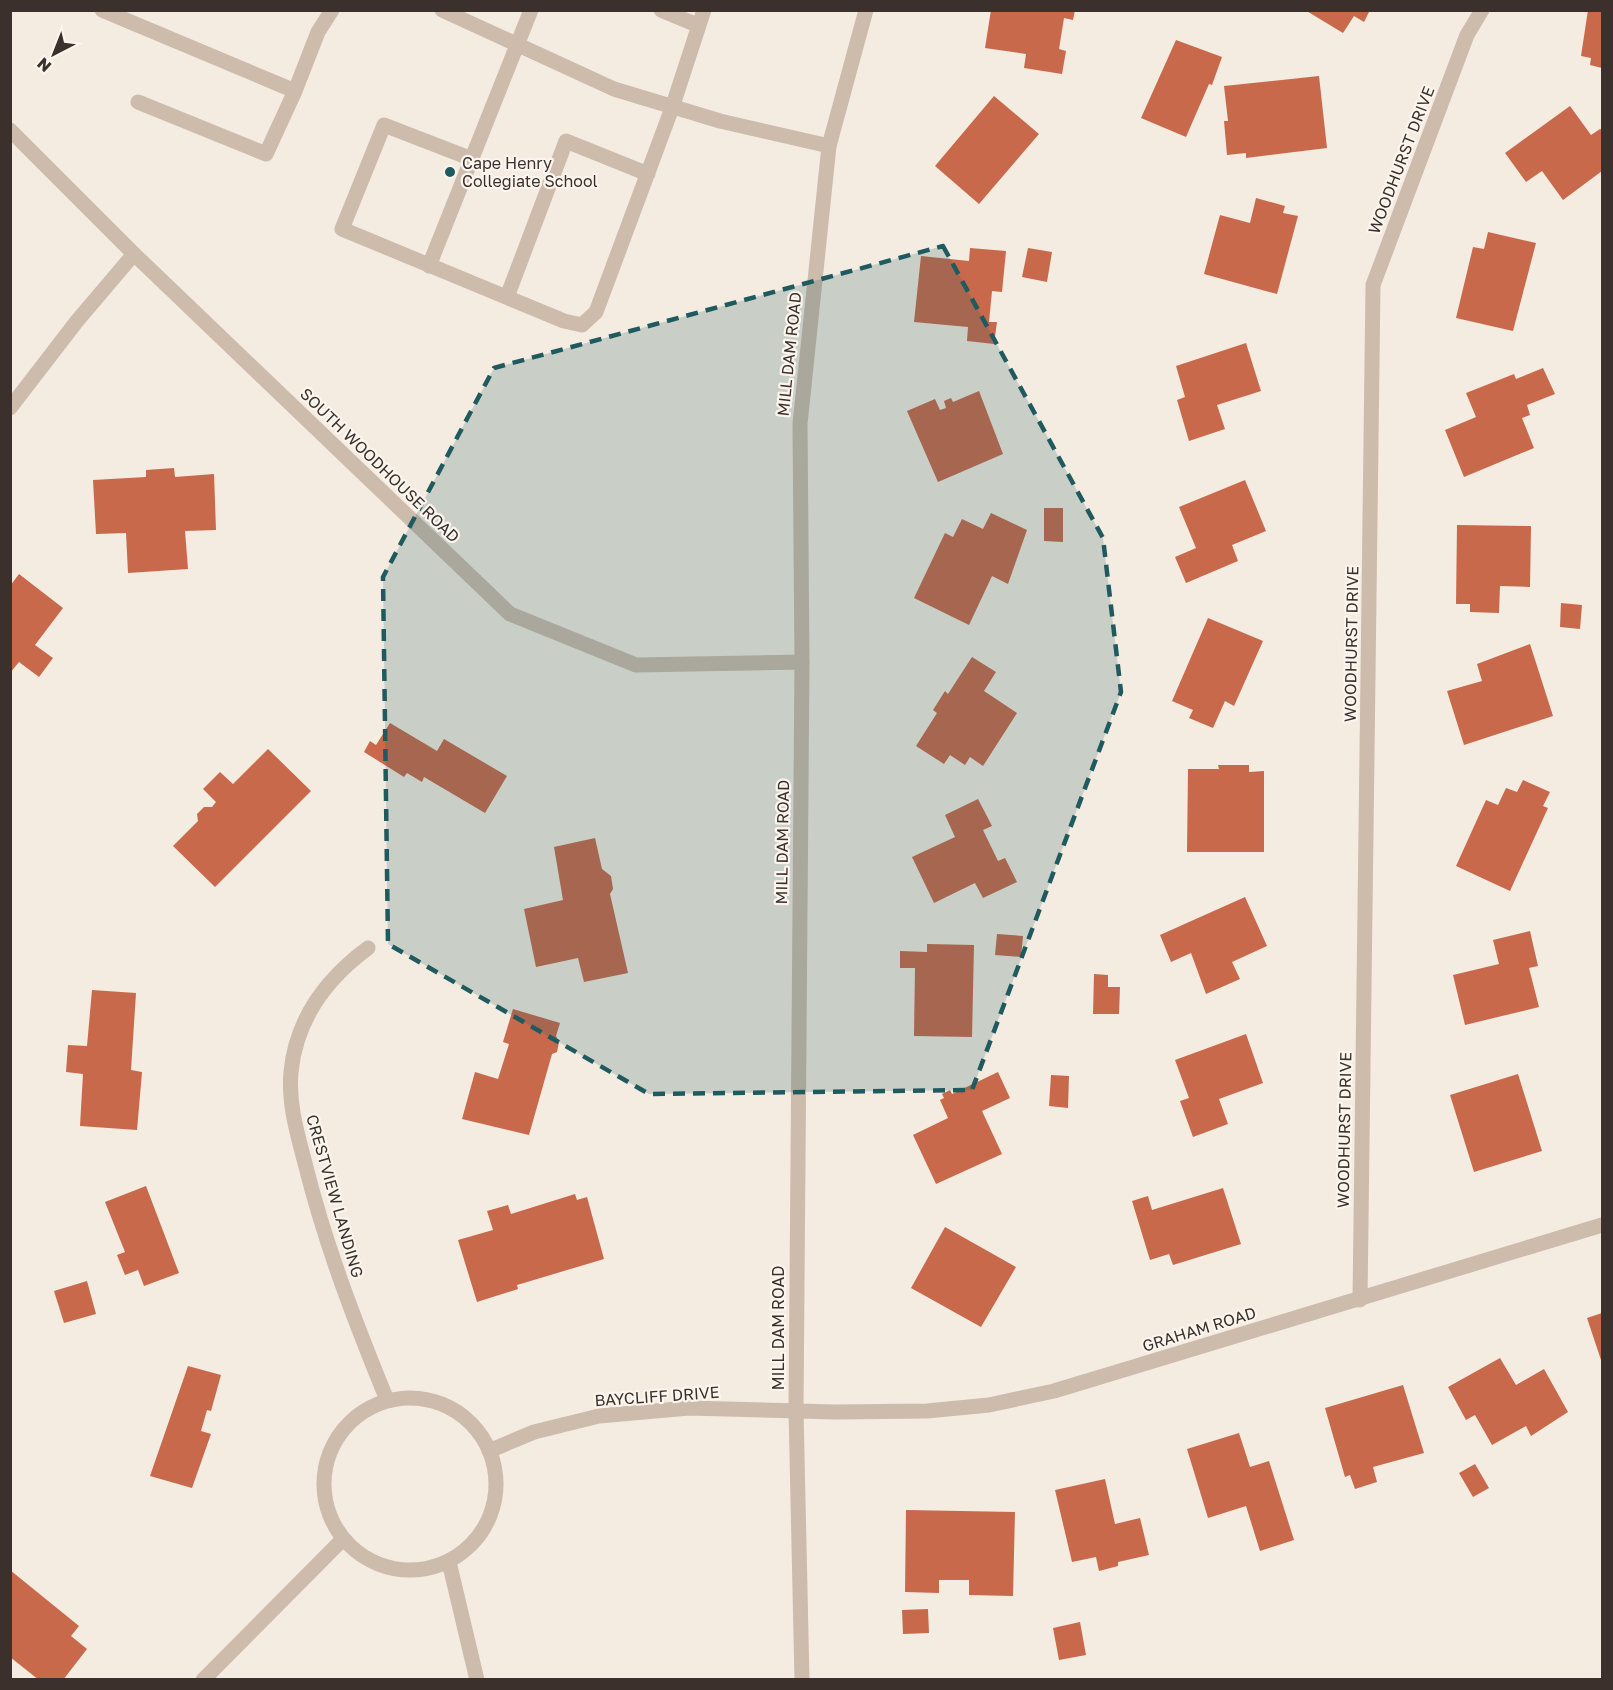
<svg xmlns="http://www.w3.org/2000/svg" width="1613" height="1690" viewBox="0 0 1613 1690" font-family="'Golos Text',sans-serif">
	<rect width="100%" height="100%" fill="#f4ebe1"/>
	<path fill="#c8694b" d="M991 10H1075L1073 20 1064 18 1059 49 1066 51 1062 74 1024 68 1026 54 985 48Z
		M1305 10H1370L1364 22 1354 16 1343 33Z
		M1588 10H1602V68L1590 65 1591 58 1581 56Z
		M1176 40 1222 57 1212 85 1209 84 1186 137 1141 118Z
		M1319 76 1327 148 1246 158V153L1227 155 1224 121H1228L1224 86Z
		M994 96 1039 134 979 204 935 166Z
		M1570 106 1591 135 1600 129 1602 130V171L1563 200 1542 171 1526 182 1505 153Z
		M1256 198 1285 206 1283 213 1298 216 1277 294 1204 274 1220 215 1250 223Z
		M1488 232 1536 243 1513 331 1456 318 1473 247 1484 249Z
		M970 248 1006 251 1002 292 992 291 989 322H997L994 344 967 341 968 327 914 322 921 256 969 261Z
		M1028 248 1052 252 1047 282 1022 277Z
		M1246 343 1261 391 1217 405 1225 429 1189 441 1177 400 1185 397 1176 366Z
		M1543 368 1555 394 1527 405 1530 415 1522 418 1534 448 1464 477 1445 430 1476 417 1466 393 1514 374 1516 379Z
		M979 391 1003 454 938 482 907 411 935 399 940 410 946 408 944 401 951 398 953 402Z
		M174 468 175 477 214 474 216 530 185 531 188 569 128 573 126 533 96 534 93 480 146 477V470Z
		M1245 480 1266 531 1232 545 1238 561 1186 583 1175 557 1196 548 1179 507Z
		M1044 508H1063V542L1044 541Z
		M991 513 1027 530 1008 584 992 576 969 625 914 598 945 533 953 537 962 519 983 529Z
		M1457 525 1531 526 1530 587 1500 586 1499 613 1470 612V604H1456Z
		M19 574 63 608 35 645 53 658 39 677 19 662 10 673V586Z
		M1561 603 1582 605 1580 629 1560 627Z
		M1208 618 1263 641 1234 706 1225 701 1213 728 1189 718 1193 710 1172 701Z
		M1530 644 1553 716 1464 745 1447 691 1482 681 1477 664Z
		M972 657 996 672 984 691 1017 713 983 766 970 757 965 765 950 755 944 764 916 746 937 713 933 710 945 691 948 694Z
		M390 723 437 751 444 739 507 776 485 813 424 777 422 782 407 773 404 777 364 752 370 741 376 745Z
		M268 749 311 791 215 887 173 846 198 821 197 814 204 807H212L216 802 203 789 220 772 233 784Z
		M1218 765H1249V772L1264 771V852H1187L1188 769H1219Z
		M1523 780 1550 792 1543 806 1548 808 1510 891 1456 866 1486 800 1498 805 1506 788 1517 792Z
		M978 799 992 826 983 830 998 861 1005 858 1017 882 983 898 975 883 934 903 912 857 955 837 945 815Z
		M595 838 602 869 611 876 613 889 610 894 628 973 584 982 578 958 536 967 524 909 563 900 554 847Z
		M1245 897 1267 946 1232 962 1240 979 1206 994 1191 953 1171 962 1160 935Z
		M1530 931 1538 966 1529 968 1539 1007 1465 1025 1453 975 1499 964 1493 940Z
		M997 934 1023 936 1021 957 995 955Z
		M927 944 974 945 972 1037 914 1036 915 968H900V951L927 952Z
		M1094 974 1108 975V987H1120L1119 1014H1093Z
		M92 990 136 993 131 1070 142 1072 137 1130 80 1126 83 1074 66 1072 68 1045 87 1046Z
		M513 1009 560 1023 556 1036 559 1042 557 1052 552 1054 529 1135 462 1119 475 1072 498 1079 509 1044 503 1042Z
		M1246 1034 1263 1083 1219 1099 1228 1124 1193 1137 1180 1101 1189 1098 1175 1060Z
		M998 1072 1010 1098 982 1111 1002 1154 936 1184 913 1135 948 1118 940 1100 944 1098 942 1094 950 1090 952 1094Z
		M1518 1074 1542 1151 1474 1172 1450 1095Z
		M1051 1075 1069 1076 1068 1108 1049 1106Z
		M146 1186 179 1273 144 1286 138 1270 125 1275 117 1255 125 1252 105 1202Z
		M1223 1188 1241 1244 1173 1265 1169 1254 1150 1260 1132 1201 1148 1196 1152 1210Z
		M575 1194 577 1200 587 1197 604 1259 517 1285 518 1289 477 1302 458 1240 493 1230 487 1211 508 1205 511 1214Z
		M945 1227 1016 1267 981 1327 911 1288Z
		M87 1281 96 1314 64 1323 54 1291Z
		M1602 1313V1363L1587 1318Z
		M1500 1358 1516 1385 1544 1369 1568 1412 1531 1436 1526 1426 1492 1445 1475 1415 1466 1420 1448 1387Z
		M188 1366 221 1375 211 1411 207 1410 201 1431 211 1434 192 1488 150 1476Z
		M1403 1385 1424 1453 1373 1467 1377 1482 1355 1489 1350 1475 1345 1477 1325 1408Z
		M1239 1433 1250 1467 1269 1461 1294 1540 1260 1551 1246 1506 1208 1518 1187 1449Z
		M1475 1464 1489 1488 1473 1497 1459 1473Z
		M1105 1479 1115 1524 1140 1518 1149 1555 1118 1562V1566L1099 1571 1096 1557 1072 1562 1055 1490Z
		M906 1510 1015 1512 1013 1596 969 1595V1580H939V1593L905 1592Z
		M10 1570 79 1626 71 1636 87 1649 63 1680H39L10 1657Z
		M928 1609 929 1633 903 1634 902 1610Z
		M1080 1622 1086 1655 1059 1660 1053 1628Z"/>
	<g fill="none" stroke-linecap="round" stroke-linejoin="round">
		<path stroke="#cdbbac" stroke-width="15" d="M102 10 295 91 318 32 332 10
			M442 10 614 89 720 121 829 146
			M661 10 697 25
			M138 102 266 154 295 91
			M472 159 384 125 342 229 564 321 582 325 596 312 672 108 704 10
			M429 266 531 10
			M507 297 566 141 648 174"/>
		<path stroke="#cdbbac" stroke-width="15" d="M10 130 134 254 510 614 636 665 802 662
			M10 408 77 321 134 254
			M368 948C326 979 296 1020 291 1072 288 1105 298 1136 306 1167 326 1247 356 1324 387 1400
			M1360 1300 1373 285 1467 35 1482 10
			M324 1484a86 86 0 1 1 172 0a86 86 0 1 1-172 0Z
			M489 1451 534 1432 599 1416 689 1408 835 1412 927 1411 989 1405 1054 1391 1602 1225
			M449 1562 477 1680
			M203 1680 343 1539"/>
		<path stroke="#cdbbac" stroke-width="15" d="M802 1680 796 1410 802 662 800 424 829 146 866 10"/>
	</g>
	<path fill="#1f5a5e" fill-opacity="0.2" stroke="#1f5a5e" stroke-width="4.5" stroke-dasharray="12 8" stroke-linejoin="round" d="M943 246 1103 538 1121 692 972 1090 649 1094 388 944 383 577 494 368Z"/>
	<circle fill="#1f5a5e" stroke="#fbf5ee" stroke-width="2" cx="450" cy="172" r="6"/>
	<g text-anchor="middle" dominant-baseline="central" stroke-width="4.5" stroke-linejoin="round" paint-order="stroke">
		<g font-size="16" fill="#3b302b" stroke="#fbf5ee">
			<text transform="translate(1401 160) rotate(-69)">WOODHURST DRIVE</text>
			<text transform="translate(789 354) rotate(-84)">MILL DAM ROAD</text>
			<text transform="translate(380 465) rotate(44)">SOUTH WOODHOUSE ROAD</text>
			<text transform="translate(1351 644) rotate(-89)">WOODHURST DRIVE</text>
			<text transform="translate(782 842) rotate(-89)">MILL DAM ROAD</text>
			<text transform="translate(1344 1130) rotate(-89)">WOODHURST DRIVE</text>
			<text transform="translate(335 1196) rotate(74)">CRESTVIEW LANDING</text>
			<text transform="translate(778 1328) rotate(-90)">MILL DAM ROAD</text>
			<text transform="translate(1199 1329) rotate(-17)">GRAHAM ROAD</text>
			<text transform="translate(657 1396) rotate(-4)">BAYCLIFF DRIVE</text>
		</g>
		<g font-size="16" fill="#3b302b" stroke="#fbf5ee" text-anchor="start">
			<text x="462" y="163">Cape Henry<tspan x="462" dy="18">Collegiate School</tspan></text>
		</g>
	</g>
	<rect width="1613" height="1690" fill="none" stroke="#3b302b" stroke-width="24"/>
	<g transform="translate(54 54) rotate(222)" stroke="#fbf5ee" stroke-width="4.5" paint-order="stroke">
	<path d="M0-4.5L10 22L0 15L-10 22Z" fill="#3b302b"/>
	<text y="-9" font-size="16" font-weight="bold" text-anchor="middle" fill="#3b302b">N</text>
	</g>
</svg>
